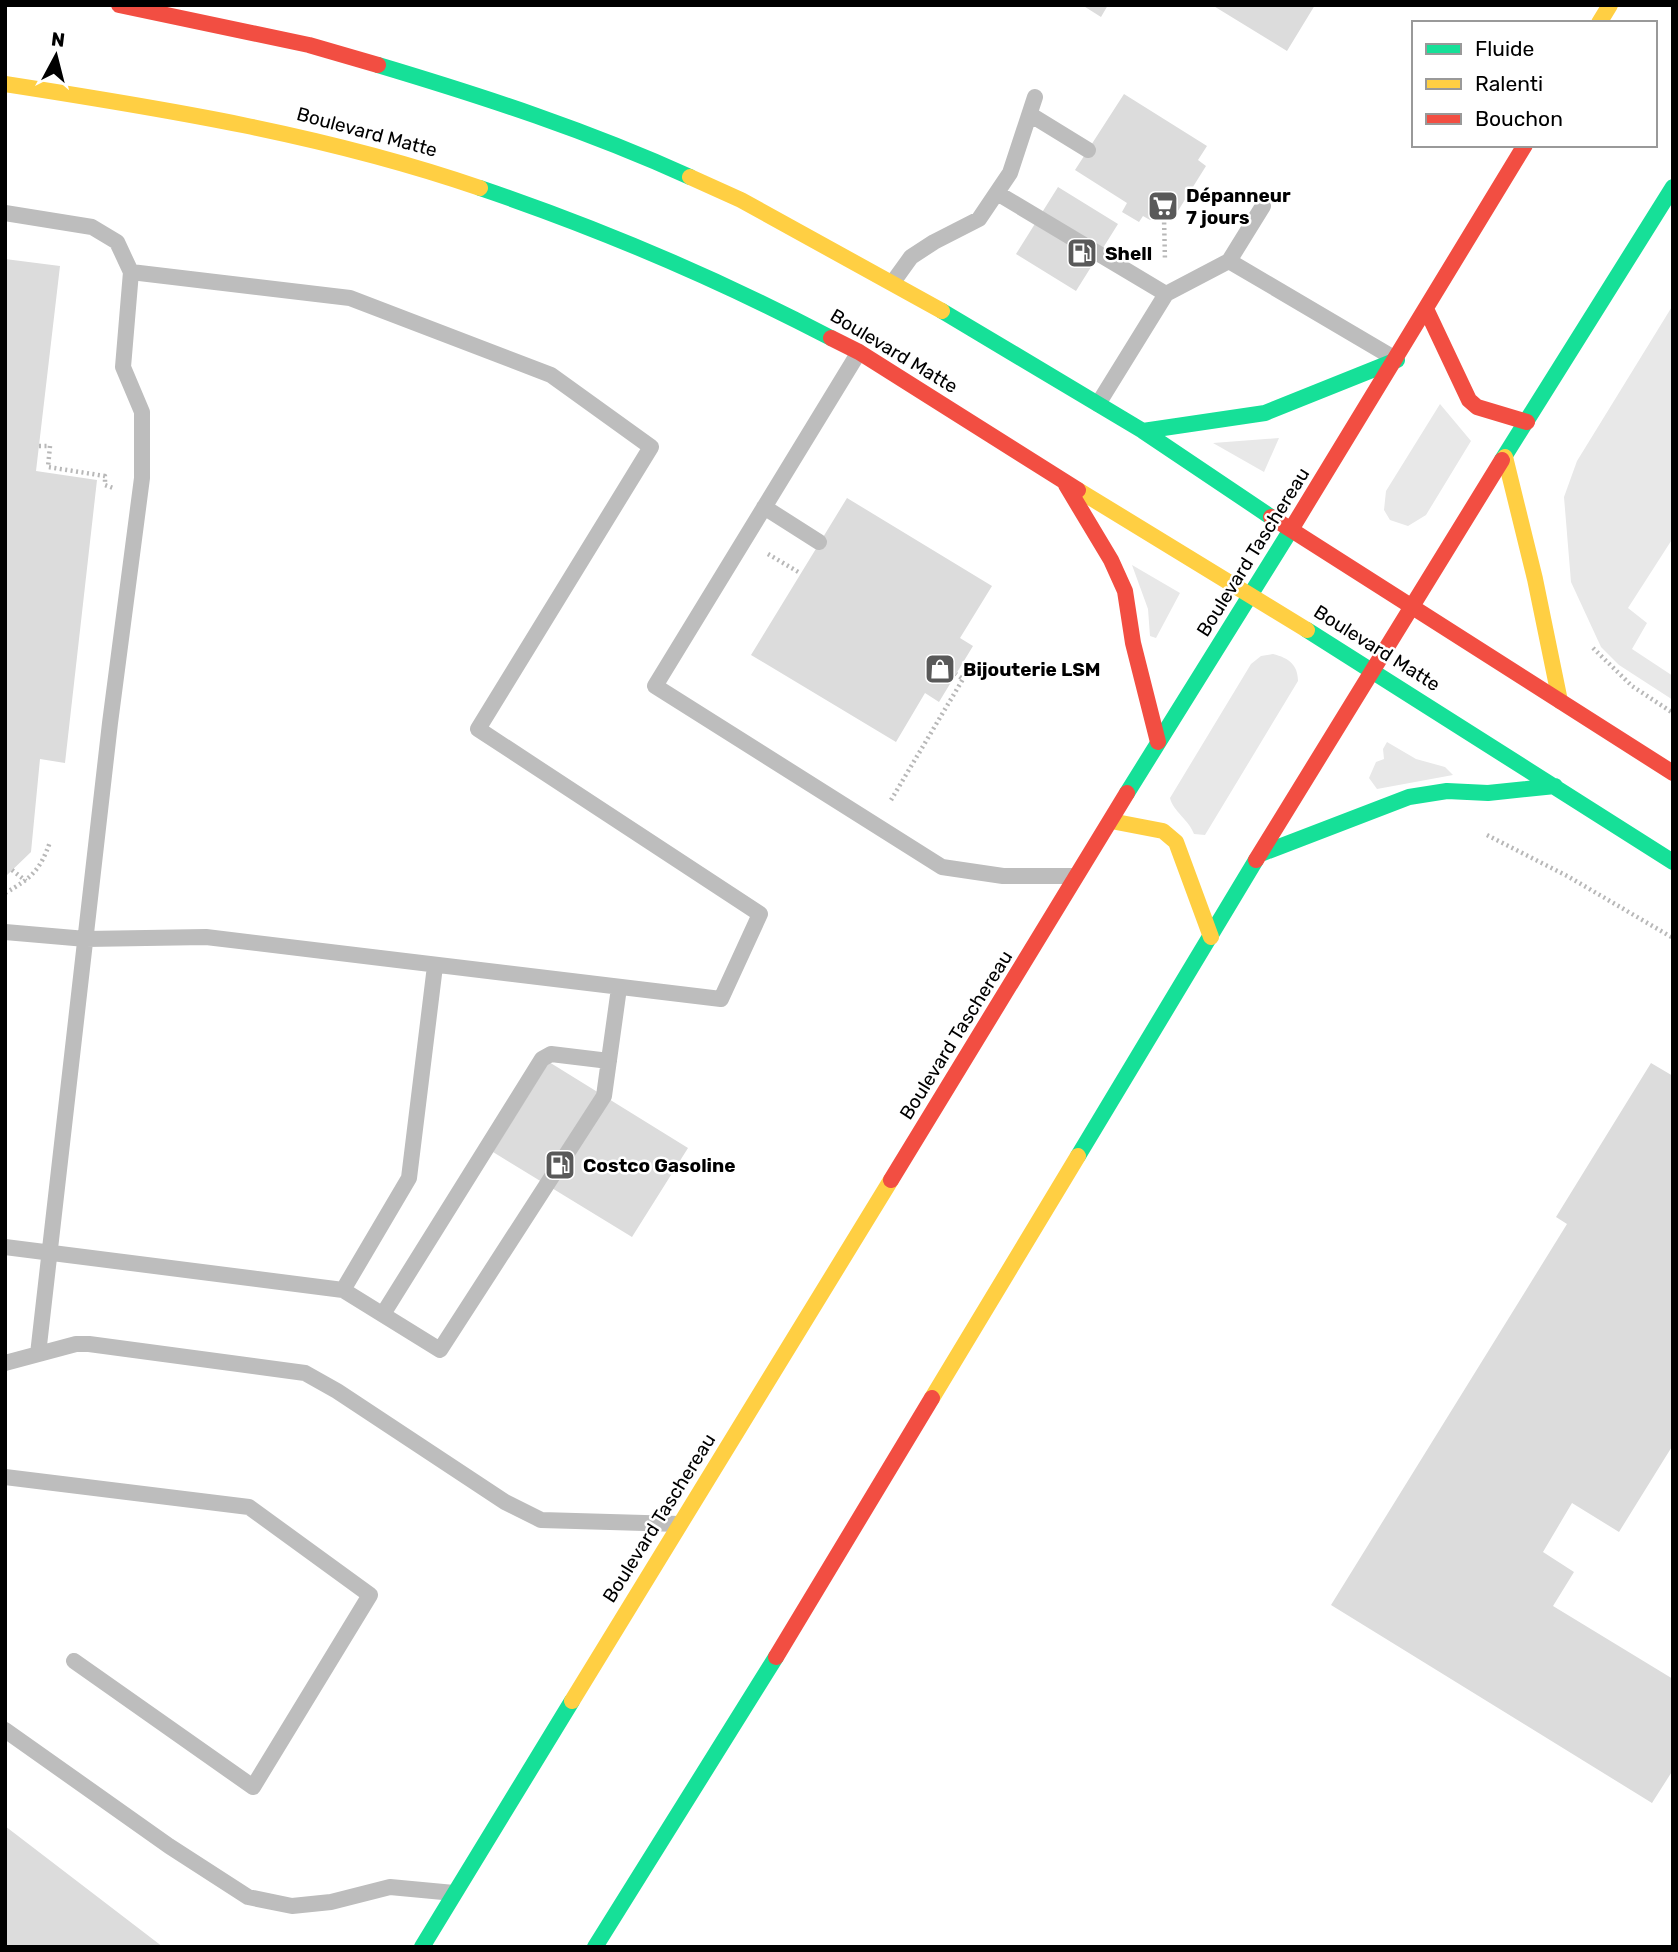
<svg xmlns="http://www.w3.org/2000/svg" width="1678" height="1952" viewBox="0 0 1678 1952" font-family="Rubik,sans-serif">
	<rect width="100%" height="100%" fill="#fff"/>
	<path fill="#e8e8e8" d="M1673 305V538L1628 608 1647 623 1632 649 1673 676V700L1619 665 1601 647 1571 582 1564 497 1577 461Z
		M1440 404 1471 441 1426 515 1408 526 1390 520 1384 510 1386 491Z
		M1279 438 1264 472 1213 443Z
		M1132 565 1180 593 1156 638 1150 636 1148 609Z
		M1273 654C1289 658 1298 665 1298 681L1205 835 1194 834C1189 820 1173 811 1170 798L1251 664 1261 656Z
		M1387 742 1416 759 1445 767 1453 775 1377 789 1369 778 1376 762 1384 759 1383 749Z"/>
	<path fill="#dcdcdc" d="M1082 5H1108L1101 17Z
		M1212 5H1315L1287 51Z
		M1124 94 1207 146 1198 160 1206 166 1176 214 1150 220 1143 216 1139 222 1122 212 1127 203 1075 170Z
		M1058 187 1118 224 1076 291 1016 254Z
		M5 259 60 266 36 471 97 480 65 763 40 759 31 852 5 877Z
		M847 498 992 586 960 638 973 646 939 702 925 693 896 742 751 655Z
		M549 1062 688 1148 632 1237 493 1152Z
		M1651 1063 1673 1076V1445L1619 1532 1572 1503 1543 1552 1574 1572 1553 1606 1673 1679V1770L1652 1803 1331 1605 1567 1224 1556 1217Z
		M5 1826 163 1947H5Z"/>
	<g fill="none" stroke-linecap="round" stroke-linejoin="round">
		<path stroke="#b8b8b8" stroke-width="4.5" stroke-dasharray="2 3.5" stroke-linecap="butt" d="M1164 217 1165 261
			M39 446H50L48 467 105 476V485L113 488
			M768 554 800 573
			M1593 648 1632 686 1673 713
			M891 800 963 679 956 674
			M1487 835 1569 877 1673 938
			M12 870 26 881
			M5 893C32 878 40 870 50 842"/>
		<path stroke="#bdbdbd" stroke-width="16" d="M1031 115 1088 150
			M997 193 1166 294
			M5 213 92 227 117 242 131 272 123 367 142 412V478L110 723 38 1354
			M1229 261 1263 206
			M893 282 911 257 934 242 979 219 1010 173 1035 97
			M859 352 655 686 942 867 1003 876H1075
			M1098 404 1166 294 1229 261 1392 357
			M764 507 819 542
			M5 932 86 939 206 937 721 999 760 914 478 729 651 447 551 375 350 298 131 272
			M5 1247 343 1290 409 1178 435 966
			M343 1290 440 1350 604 1096 619 988
			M383 1314 542 1059 551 1054 609 1061
			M5 1363 76 1344H89L305 1373 337 1391 505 1502 541 1520 679 1524
			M5 1477 249 1507 370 1595 253 1787 74 1661
			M5 1730 169 1846 248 1897 292 1906 331 1902 390 1887 454 1893"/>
		<path stroke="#16e098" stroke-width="16" d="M378 65C485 97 589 131 690 177
			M480 188C601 229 718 279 831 338
			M942 311 1143 431 1271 517
			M1143 431 1265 413 1397 360
			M1502 460 1673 187
			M1307 630 1673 862
			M1127 793 1292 528
			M1263 853 1409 797 1447 791 1488 793 1555 786
			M1078 1156 1256 860
			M422 1947 572 1701
			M595 1947 776 1657"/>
		<path stroke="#ffcf43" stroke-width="16" d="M1599 23 1610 5
			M5 84C166 109 326 135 480 188
			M690 177 741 200 942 311
			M1505 457 1535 579 1560 701
			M1078 490 1307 630
			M1111 821 1163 831 1176 842 1211 937
			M932 1398 1078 1156
			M572 1701 891 1180"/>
		<path stroke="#f24e42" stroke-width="16" d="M119 5 309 45 378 65
			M1427 311 1469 400 1477 407 1527 422
			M831 338 859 352 1078 490
			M1066 485 1111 560 1125 591 1133 643 1158 742
			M1271 517 1673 773
			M1292 528 1525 145
			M1256 860 1502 460
			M891 1180 1127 793
			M776 1657 932 1398"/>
	</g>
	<defs>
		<g id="supermarket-square" transform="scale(1.575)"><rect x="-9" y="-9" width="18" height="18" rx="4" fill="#595959" stroke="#fff"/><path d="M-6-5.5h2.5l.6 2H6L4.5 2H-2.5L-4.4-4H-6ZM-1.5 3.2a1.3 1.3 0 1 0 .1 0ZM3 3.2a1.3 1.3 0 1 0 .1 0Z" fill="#fff"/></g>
		<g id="fuel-square" transform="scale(1.575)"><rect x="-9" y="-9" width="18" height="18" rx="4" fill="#595959" stroke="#fff"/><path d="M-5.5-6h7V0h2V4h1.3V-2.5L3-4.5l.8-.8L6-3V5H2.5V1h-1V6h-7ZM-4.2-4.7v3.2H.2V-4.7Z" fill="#fff"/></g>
		<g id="shop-square" transform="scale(1.575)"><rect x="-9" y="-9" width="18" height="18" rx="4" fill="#595959" stroke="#fff"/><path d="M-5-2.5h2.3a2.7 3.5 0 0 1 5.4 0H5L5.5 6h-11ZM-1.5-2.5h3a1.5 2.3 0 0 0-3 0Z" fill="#fff"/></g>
	</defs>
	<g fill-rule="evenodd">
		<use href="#supermarket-square" x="1163" y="206"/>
		<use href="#fuel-square" x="1082" y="253"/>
		<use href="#shop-square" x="940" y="669"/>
		<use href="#fuel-square" x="560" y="1165"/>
	</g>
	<g text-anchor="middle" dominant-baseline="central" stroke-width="5" stroke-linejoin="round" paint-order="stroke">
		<g font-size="19" fill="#000" stroke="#fff">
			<text transform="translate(367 132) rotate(15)">Boulevard Matte</text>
			<text transform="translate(894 351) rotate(31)">Boulevard Matte</text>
			<text transform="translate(1253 552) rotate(-58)">Boulevard Taschereau</text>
			<text transform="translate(1377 648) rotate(32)">Boulevard Matte</text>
			<text transform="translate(956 1035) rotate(-58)">Boulevard Taschereau</text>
			<text transform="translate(659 1518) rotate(-58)">Boulevard Taschereau</text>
		</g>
		<g font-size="19" font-weight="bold" fill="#000" stroke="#fff" text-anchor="start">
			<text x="1186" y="195">Dépanneur<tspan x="1186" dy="22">7 jours</tspan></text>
			<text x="1105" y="253">Shell</text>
			<text x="963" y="669">Bijouterie LSM</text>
			<text x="583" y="1165">Costco Gasoline</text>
		</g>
	</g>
	<rect width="1678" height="1952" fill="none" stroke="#000000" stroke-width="14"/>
	<rect x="1412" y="21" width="245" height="126" fill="#ffffff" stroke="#999999" stroke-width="2"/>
	<rect x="1426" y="44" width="35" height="10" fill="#16e098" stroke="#999999" stroke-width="2"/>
	<text x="1475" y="56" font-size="21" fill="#000000">Fluide</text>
	<rect x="1426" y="79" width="35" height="10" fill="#ffcf43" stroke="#999999" stroke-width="2"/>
	<text x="1475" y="91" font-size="21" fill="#000000">Ralenti</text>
	<rect x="1426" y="114" width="35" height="10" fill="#f24e42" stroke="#999999" stroke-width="2"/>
	<text x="1475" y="126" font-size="21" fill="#000000">Bouchon</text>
	<g transform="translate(56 56) rotate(7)" stroke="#ffffff" stroke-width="5" paint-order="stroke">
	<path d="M0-5L12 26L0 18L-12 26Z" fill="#000000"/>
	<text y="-10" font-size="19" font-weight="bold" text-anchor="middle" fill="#000000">N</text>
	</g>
</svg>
